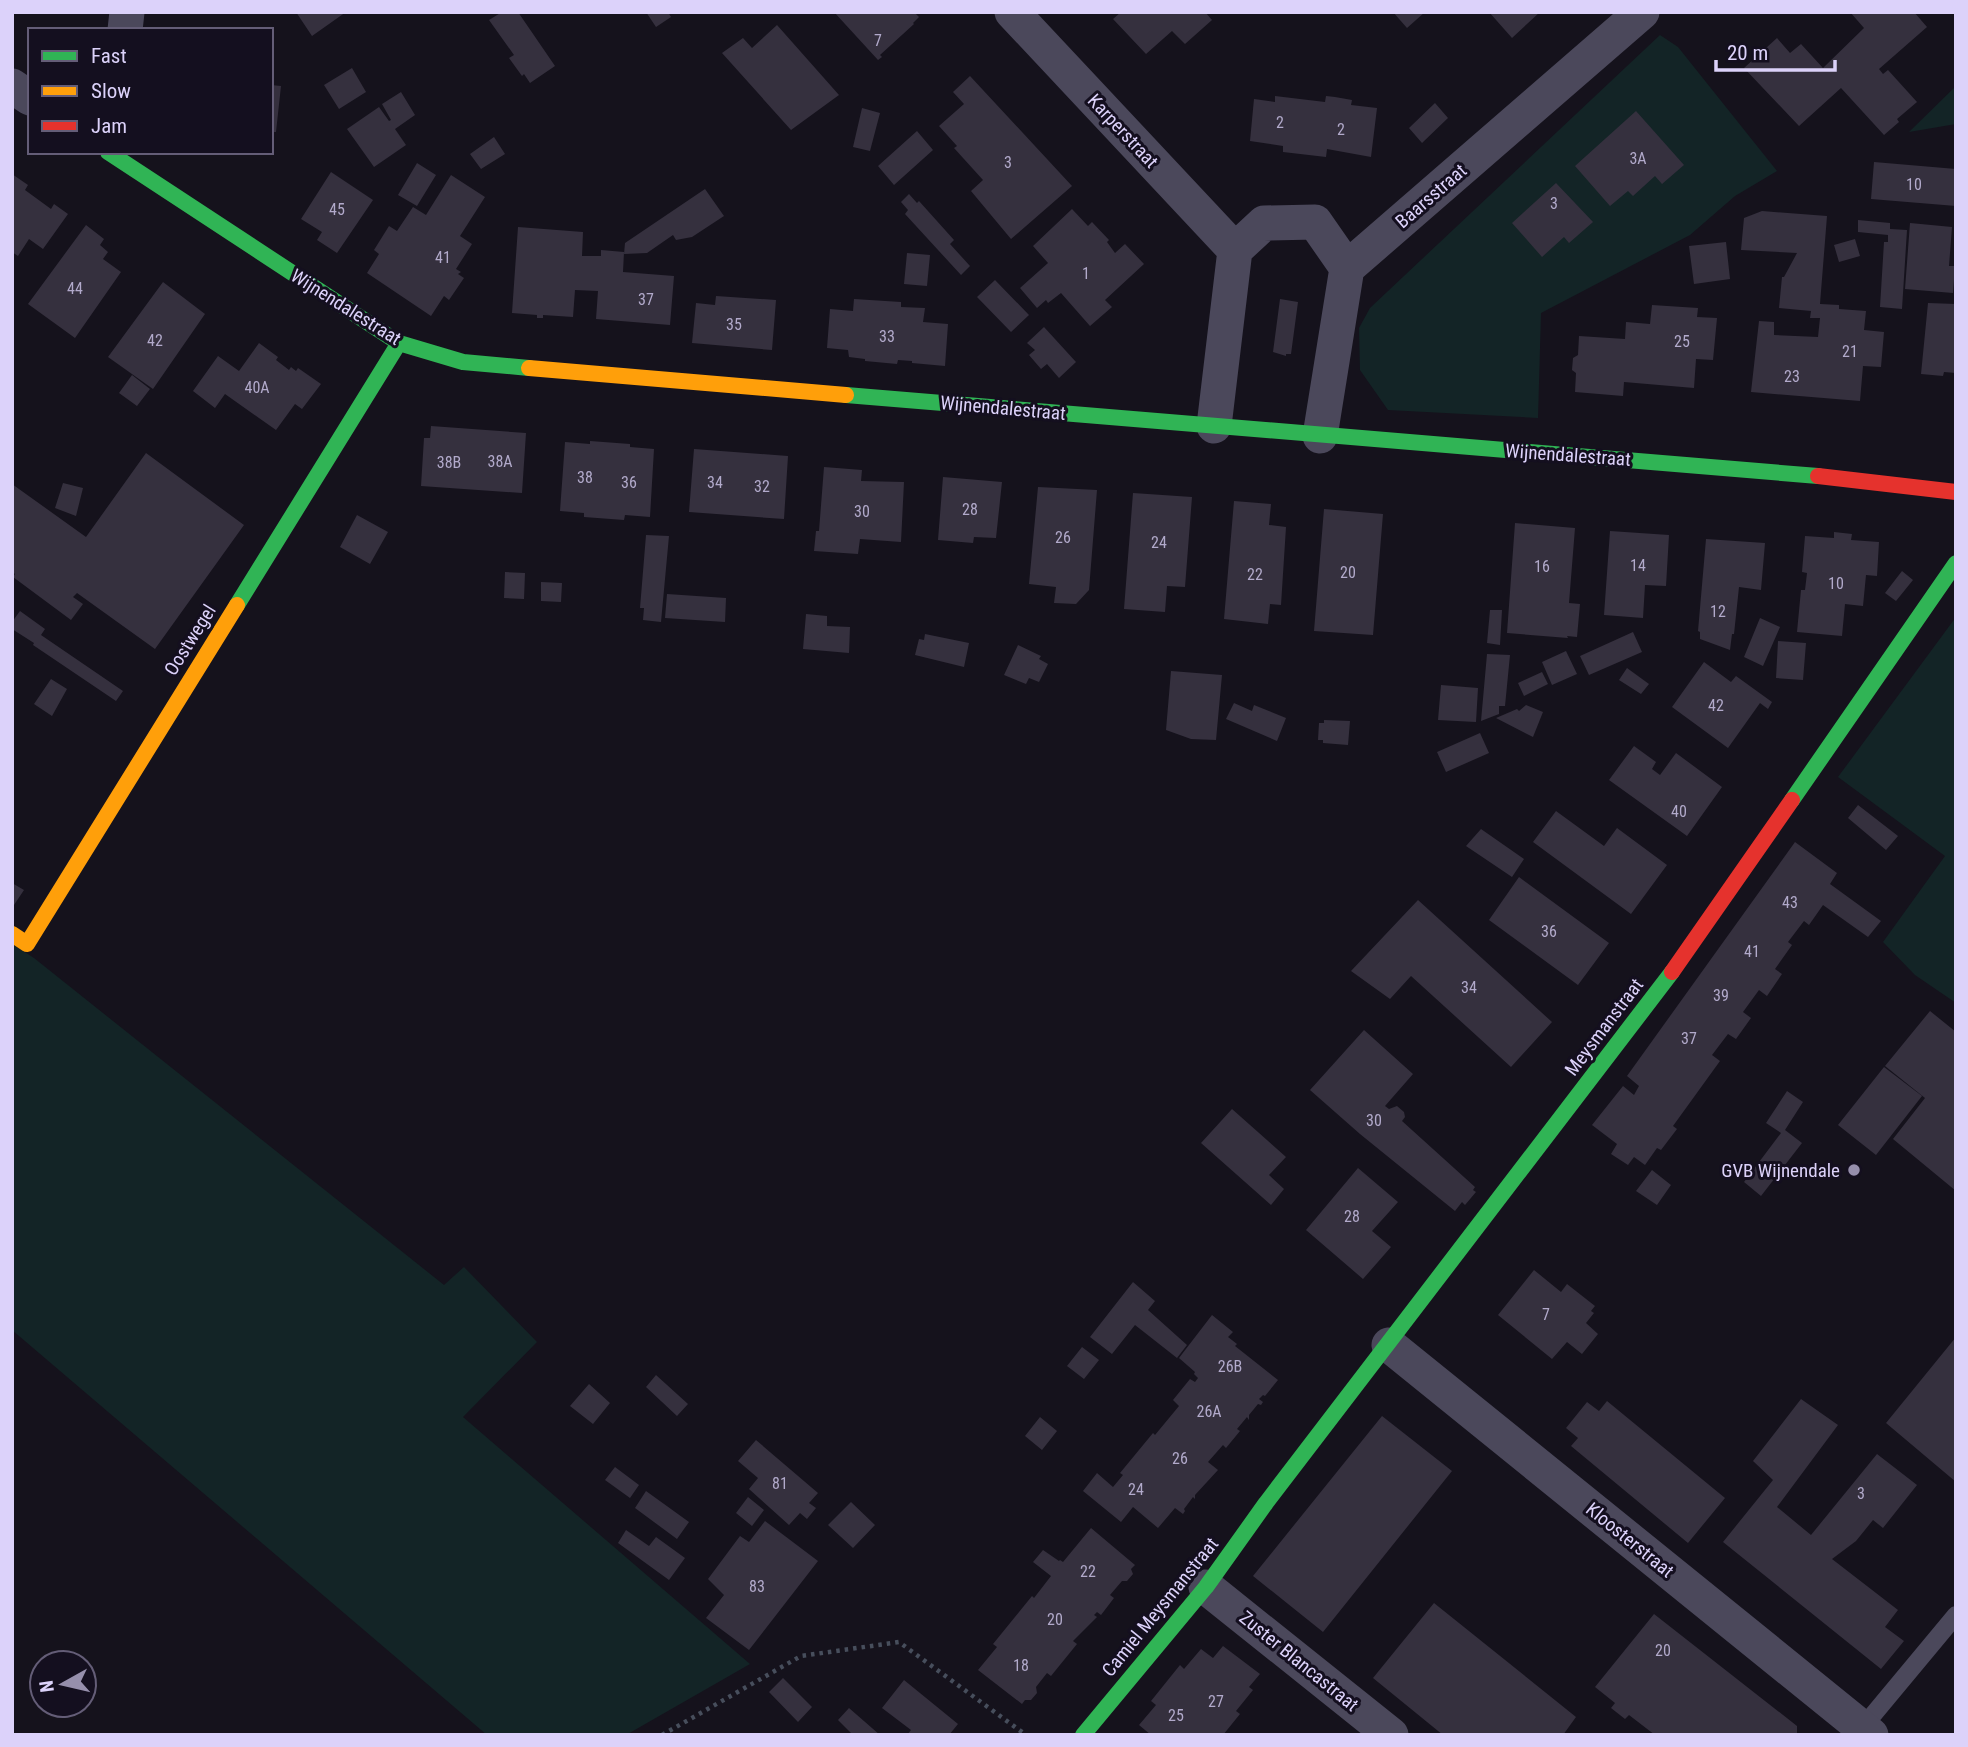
<svg xmlns="http://www.w3.org/2000/svg" width="1968" height="1747" viewBox="0 0 1968 1747" font-family="'Roboto Condensed',sans-serif">
	<rect width="100%" height="100%" fill="#15121c"/>
	<path fill="#132426" d="M1660 35 1678 47 1777 171 1735 196 1690 235 1541 313 1538 418 1388 410 1360 370 1359 328 1370 308Z
		M1956 86V124L1909 132Z
		M1956 617V1003L1915 975 1883 942 1945 856 1838 777Z
		M12 944 34 958 444 1285 464 1267 537 1342 463 1417 750 1664 626 1735H487L12 1330Z"/>
	<path fill="#35303e" d="M296 12H346L312 36Z
		M502 12H518L555 66 530 83 524 74 522 76 509 58 514 55 489 20Z
		M646 12H668L671 17 656 27Z
		M834 12H914L919 17 913 23 914 24 880 55 882 57 878 60Z
		M1121 12H1205L1212 20 1185 44 1172 31 1146 54 1113 19Z
		M1393 12H1425L1407 28Z
		M1489 12H1540L1512 38Z
		M1850 12H1914L1927 27 1879 69 1883 74 1888 70 1917 102 1897 119 1899 122 1884 135 1841 88 1799 126 1744 68 1777 38 1790 53 1801 44 1823 68 1864 28Z
		M777 25 839 95 791 130 722 53 743 38 752 48Z
		M352 68 366 92 339 109 324 85Z
		M970 76 1072 186 1011 239 971 191 983 180 954 148 957 146 939 126 964 104 953 92Z
		M271 85 281 86 276 132H271Z
		M401 92 415 115 395 129 406 145 374 167 347 129 379 107 389 121 391 120 382 104Z
		M1275 96 1325 102 1326 96 1335 97 1352 100 1351 105 1377 108 1371 157 1327 149 1326 157 1283 152V146L1250 141 1254 99 1275 102Z
		M1435 103 1448 118 1422 143 1409 128Z
		M862 108 880 113 870 151 853 147Z
		M1636 111 1684 165 1662 184 1655 176 1633 196 1628 191 1610 206 1575 166Z
		M917 131 933 150 894 185 878 166Z
		M494 137 505 154 481 169 470 154Z
		M1874 162 1956 169V206L1871 199Z
		M417 163 436 175 417 206 398 195Z
		M331 172 373 200 337 253 317 240 322 232 301 219Z
		M12 174 28 185 25 190 51 209 54 204 68 214 43 249 29 239 18 256 12 252Z
		M451 175 485 197 460 236 472 244 456 269 461 272 458 274 464 278 449 300 444 296 431 316 367 273 379 254 374 250 389 226 397 231 413 207 426 215Z
		M1556 183 1593 222 1569 243 1564 237 1542 257 1512 223Z
		M705 189 724 216 692 237 676 240 673 235 647 253 624 254 625 243Z
		M909 194 917 203 919 201 954 240 950 244 970 266 961 275 905 214 908 210 901 202Z
		M1072 209 1088 226 1092 222 1109 240 1107 242 1115 253 1125 244 1144 264 1105 300 1112 307 1090 326 1061 293 1048 303 1046 300 1037 308 1020 288 1048 263 1033 246Z
		M1762 211 1827 216 1820 304 1839 305V309L1866 311 1864 330 1884 332 1881 367 1863 366 1860 401 1751 392 1759 321 1774 322V335L1818 337 1820 318H1810L1811 311 1779 308 1782 277H1784L1797 253 1741 250 1744 218Z
		M1858 220 1890 223V229L1907 230 1902 309 1880 307 1884 242H1888V235L1858 232Z
		M1910 223 1952 227 1949 266H1955L1953 293 1905 289Z
		M86 225 104 239 100 245 108 252 103 259 121 272 75 338 28 304Z
		M518 227 583 232 582 256H601V250L624 252 623 272 674 276 670 325 596 319 598 291 575 290 573 317 543 315V318H537V315L512 313Z
		M1855 239 1860 256 1839 262 1834 245Z
		M1726 242 1730 279 1694 284 1689 246Z
		M907 253 930 255 927 286 904 284Z
		M995 280 1029 315 1011 332 977 297Z
		M163 282 205 314 153 389 108 357Z
		M716 296 776 300 772 350 692 343 696 303 715 305Z
		M854 299 901 302V307L925 308 923 322 948 324 945 366 912 363V361L898 360 897 364 865 361V359L849 357 848 350 827 348 830 309 853 311Z
		M1280 299 1298 302 1291 354H1286V356L1273 352Z
		M1928 303 1956 304V373L1944 372 1943 376 1921 374Z
		M1652 305 1698 308 1697 317 1717 318 1713 360 1696 359 1694 388 1624 382 1623 396 1575 392 1576 373 1572 370 1573 358 1578 355 1579 336 1625 339 1626 322 1650 324Z
		M1044 327 1076 362 1059 378 1047 364 1041 369 1029 355 1035 350 1027 343Z
		M259 343 278 357 276 360 289 370 291 367 296 371 298 368 321 384 302 409 295 404 276 430 225 394 215 408 193 391 218 356 239 371Z
		M132 375 150 389 137 406 119 393Z
		M431 426 526 433 522 493 421 486 424 438H430Z
		M590 441 630 444V447L654 449 650 517 625 515 624 520 584 517V513L560 511 565 442 590 444Z
		M694 449 788 456 784 519 689 512Z
		M146 453 244 525 155 649 77 593 73 597 83 604 71 620 13 577 15 574 12 572V484L86 537Z
		M824 467 862 470 861 481 904 482 901 542 860 539 858 554 814 551 816 531H819Z
		M943 477 1002 482 996 538 974 537 973 543 938 540Z
		M63 483 83 488 76 516 55 508Z
		M1038 487 1097 490 1089 590 1076 604 1054 603 1056 587 1029 584Z
		M1133 493 1192 497 1185 587 1167 586 1165 612 1124 609Z
		M1234 501 1271 504 1269 525 1286 527 1281 605 1270 604 1268 624 1224 619Z
		M1324 509 1383 514 1373 635 1314 631Z
		M357 515 388 532 370 564 340 547Z
		M1515 523 1575 528 1569 603 1580 604 1577 637 1567 636 1568 638 1507 633Z
		M1610 531 1669 535 1666 586 1645 585 1643 618 1604 615Z
		M1834 532 1852 534 1851 540 1879 542 1877 576 1866 575 1863 606 1845 604 1842 636 1797 632 1801 590H1805L1807 573 1802 572 1805 536 1834 538Z
		M646 535 669 536 661 622 643 620 644 608H640Z
		M1706 539 1765 543 1761 590 1739 587 1734 634H1732L1730 650 1700 639V632L1698 631Z
		M1902 571 1913 580 1896 601 1885 593Z
		M505 572 525 573 524 599 504 598Z
		M541 582 562 583 561 602 541 601Z
		M667 594 726 598 725 622 665 618Z
		M1490 610H1502L1500 645 1487 643Z
		M20 611 45 629 41 635 123 691 116 701 33 645 34 643 12 629V622Z
		M806 614 827 616V626L850 627 849 653 803 649Z
		M1760 618 1780 627 1763 666 1744 657Z
		M1633 632 1642 652 1589 675 1580 656Z
		M925 634 969 643 964 667 915 655 919 639 924 640Z
		M1778 641 1806 643 1803 680 1776 678Z
		M1018 645 1041 656 1039 659 1048 664 1039 682 1029 678 1026 684 1004 675Z
		M1566 651 1577 674 1552 685 1542 662Z
		M1487 654 1510 655 1505 706H1499V714L1481 721Z
		M1704 662 1731 682 1736 676 1772 702 1768 709 1760 703 1728 748 1672 707Z
		M1627 668 1649 684 1641 694 1619 680Z
		M1171 671 1222 675 1216 740 1191 739 1166 730Z
		M1542 672 1548 684 1524 696 1518 683Z
		M51 679 67 689 52 716 34 704Z
		M1441 685 1478 688 1476 722 1438 720Z
		M1234 703 1252 711 1254 705 1286 718 1277 741 1226 719Z
		M1526 705 1543 712 1533 737 1496 718 1517 709 1519 711Z
		M1324 720 1350 721 1348 745 1323 743V740H1318L1319 723H1324Z
		M1480 733 1489 753 1446 772 1437 752Z
		M1634 746 1656 762 1652 769 1660 775 1676 753 1722 787 1687 836 1609 780Z
		M1858 805 1898 836 1886 850 1848 818Z
		M1556 811 1604 846 1617 828 1667 865 1631 914 1533 842Z
		M1481 829 1524 859 1512 877 1466 846Z
		M1795 842 1837 873 1830 884 1881 921 1868 937 1823 905 1809 925 1804 921 1788 942 1792 945 1775 969 1782 974 1767 996 1759 990 1743 1012 1751 1018 1736 1039 1728 1034 1712 1055 1720 1061 1673 1126 1677 1129 1661 1150 1657 1148 1645 1165 1634 1157 1628 1165 1611 1154 1617 1144 1592 1125 1623 1086 1634 1095 1639 1086 1627 1076Z
		M1519 877 1609 943 1578 985 1489 920Z
		M12 883 24 890 12 908Z
		M1418 900 1552 1022 1511 1067 1411 976 1390 999 1351 971Z
		M1930 1011 1956 1032V1191L1893 1139 1925 1098 1885 1066Z
		M1364 1030 1413 1074 1385 1106 1389 1109 1397 1106 1404 1112 1405 1117 1402 1121 1475 1187 1473 1190 1476 1192 1465 1205 1462 1202 1455 1211 1360 1134 1310 1090Z
		M1884 1067 1922 1096 1876 1155 1838 1125Z
		M1787 1091 1803 1102 1785 1130 1802 1143 1761 1196 1744 1182 1781 1133 1766 1123Z
		M1232 1109 1286 1157 1269 1175 1284 1189 1271 1205 1201 1143Z
		M1358 1168 1398 1202 1372 1231 1391 1247 1363 1279 1306 1230Z
		M1652 1170 1671 1185 1657 1205 1636 1191Z
		M1534 1270 1561 1292 1567 1284 1595 1306 1591 1311 1594 1313 1586 1323 1598 1334 1582 1354 1567 1342 1552 1359 1498 1315Z
		M1133 1282 1155 1301 1148 1310 1187 1345 1177 1358 1135 1325 1112 1354 1090 1337Z
		M1212 1315 1233 1332 1228 1337 1237 1344 1235 1346 1278 1380 1265 1396 1263 1395 1259 1399 1263 1402 1261 1405 1258 1404 1249 1415V1420L1247 1417 1237 1429 1240 1431 1226 1448 1223 1445 1208 1462 1218 1470 1195 1495V1499L1193 1497 1184 1509 1185 1511 1183 1514 1175 1508 1158 1528 1133 1507 1121 1522 1083 1491 1097 1473 1113 1487 1123 1475 1120 1473 1153 1433 1155 1435 1179 1406 1173 1400 1190 1379 1195 1382 1198 1378 1194 1374 1195 1372 1179 1358Z
		M1956 1337V1482L1886 1423Z
		M1082 1347 1099 1360 1084 1379 1067 1366Z
		M656 1375 688 1404 677 1416 646 1387Z
		M589 1384 610 1403 593 1424 570 1406Z
		M1801 1399 1838 1425 1777 1507 1811 1535 1877 1454 1917 1485 1883 1528 1873 1520 1856 1541 1832 1559 1898 1610 1885 1627 1904 1641 1881 1669 1723 1542 1773 1480 1753 1461Z
		M1607 1401 1725 1498 1688 1543 1571 1446 1578 1438 1566 1428 1587 1402 1599 1411Z
		M1382 1416 1452 1471 1323 1632 1253 1576Z
		M1040 1417 1057 1431 1042 1450 1025 1436Z
		M756 1440 818 1493 809 1503 816 1508 807 1519 800 1513 789 1525 749 1489 758 1478 738 1461Z
		M615 1467 639 1485 630 1498 605 1480Z
		M646 1491 689 1522 677 1539 635 1508Z
		M748 1497 764 1510 752 1526 736 1513Z
		M851 1502 875 1525 853 1548 828 1525Z
		M765 1521 818 1561 749 1650 706 1618 724 1595 708 1579 740 1536 749 1542Z
		M1091 1528 1135 1565 1131 1569 1133 1574 1127 1581H1122L1110 1595 1114 1598 1101 1615 1097 1612 1094 1615 1097 1617 1073 1641 1077 1644 1051 1676 1047 1673 1036 1687 1037 1693 1031 1700H1025L1022 1704 978 1670 997 1647 993 1644 1032 1596 1034 1598 1051 1576 1033 1562 1043 1550 1059 1561 1060 1560 1063 1562Z
		M626 1530 649 1546 656 1537 685 1558 669 1580 618 1543Z
		M1434 1603 1576 1717 1563 1735H1443L1373 1678Z
		M1654 1614 1797 1726V1735H1655L1629 1715 1625 1719 1611 1708 1615 1703 1595 1687Z
		M1223 1646 1260 1674 1249 1687 1253 1690 1236 1711 1240 1714 1223 1735H1151L1139 1725 1156 1705 1151 1701 1180 1665 1184 1669 1201 1649 1213 1658Z
		M783 1678 812 1707 798 1722 769 1692Z
		M904 1680 958 1724 949 1735H907L911 1730 882 1708Z
		M849 1708 880 1735H853L838 1720Z"/>
	<g fill="none" stroke-linecap="round" stroke-linejoin="round">
		<path stroke="#474e5c" stroke-width="4.5" stroke-dasharray="3.5 5" stroke-linecap="butt" d="M662 1735 801 1656 899 1642 1026 1735"/>
		<path stroke="#4b485b" stroke-width="18" d="M1862 1728 1956 1615"/>
		<path stroke="#4b485b" stroke-width="35" d="M1012 12 1235 250
			M125 30 127 12
			M12 86 30 98
			M1214 426 1235 250 1264 223 1315 222 1347 268
			M1320 436 1347 268 1642 12
			M1389 1345 1871 1735
			M1206 1587 1391 1735"/>
		<path stroke="#30b455" stroke-width="16" d="M108 152 399 343 463 362 529 368
			M846 395 1818 476
			M237 605 399 343
			M1792 800 1956 563
			M1083 1735 1206 1587 1266 1503 1672 972"/>
		<path stroke="#ff9f0a" stroke-width="16" d="M529 368 846 395
			M12 934 27 944 237 605"/>
		<path stroke="#e5322d" stroke-width="16" d="M1818 476 1956 492
			M1672 972 1792 800"/>
	</g>
	<circle fill="#968fac" stroke="#140f1f" stroke-width="2.5" cx="1854" cy="1170" r="7"/>
	<g text-anchor="middle" dominant-baseline="central" stroke-width="6" stroke-linejoin="round" paint-order="stroke">
		<g font-size="16" fill="#b2aacb">
			<text x="878" y="40">7</text>
			<text x="1280" y="122">2</text>
			<text x="1341" y="129">2</text>
			<text x="1638" y="158">3A</text>
			<text x="1008" y="162">3</text>
			<text x="1914" y="184">10</text>
			<text x="1554" y="203">3</text>
			<text x="337" y="209">45</text>
			<text x="443" y="257">41</text>
			<text x="1086" y="273">1</text>
			<text x="75" y="288">44</text>
			<text x="646" y="299">37</text>
			<text x="734" y="324">35</text>
			<text x="887" y="336">33</text>
			<text x="155" y="340">42</text>
			<text x="1682" y="341">25</text>
			<text x="1850" y="351">21</text>
			<text x="1792" y="376">23</text>
			<text x="257" y="387">40A</text>
			<text x="500" y="461">38A</text>
			<text x="449" y="462">38B</text>
			<text x="585" y="477">38</text>
			<text x="629" y="482">36</text>
			<text x="715" y="482">34</text>
			<text x="762" y="486">32</text>
			<text x="970" y="509">28</text>
			<text x="862" y="511">30</text>
			<text x="1063" y="537">26</text>
			<text x="1159" y="542">24</text>
			<text x="1638" y="565">14</text>
			<text x="1542" y="566">16</text>
			<text x="1348" y="572">20</text>
			<text x="1255" y="574">22</text>
			<text x="1836" y="583">10</text>
			<text x="1718" y="611">12</text>
			<text x="1716" y="705">42</text>
			<text x="1679" y="811">40</text>
			<text x="1790" y="902">43</text>
			<text x="1549" y="931">36</text>
			<text x="1752" y="951">41</text>
			<text x="1469" y="987">34</text>
			<text x="1721" y="995">39</text>
			<text x="1689" y="1038">37</text>
			<text x="1374" y="1120">30</text>
			<text x="1352" y="1216">28</text>
			<text x="1546" y="1314">7</text>
			<text x="1230" y="1366">26B</text>
			<text x="1209" y="1411">26A</text>
			<text x="1180" y="1458">26</text>
			<text x="780" y="1483">81</text>
			<text x="1136" y="1489">24</text>
			<text x="1861" y="1493">3</text>
			<text x="1088" y="1571">22</text>
			<text x="757" y="1586">83</text>
			<text x="1055" y="1619">20</text>
			<text x="1663" y="1650">20</text>
			<text x="1021" y="1665">18</text>
			<text x="1216" y="1701">27</text>
			<text x="1176" y="1715">25</text>
		</g>
		<g font-size="19" fill="#dcd2fa" stroke="#140f1f">
			<text transform="translate(1123 131) rotate(47)">Karperstraat</text>
			<text transform="translate(1431 196) rotate(-41)">Baarsstraat</text>
			<text transform="translate(346 307) rotate(32)">Wijnendalestraat</text>
			<text transform="translate(1003 408) rotate(5)">Wijnendalestraat</text>
			<text transform="translate(1568 455) rotate(4)">Wijnendalestraat</text>
			<text transform="translate(190 640) rotate(-58)">Oostwegel</text>
			<text transform="translate(1604 1027) rotate(-53)">Meysmanstraat</text>
			<text transform="translate(1630 1540) rotate(39)">Kloosterstraat</text>
			<text transform="translate(1160 1607) rotate(-51)">Camiel Meysmanstraat</text>
			<text transform="translate(1299 1661) rotate(39)">Zuster Blancastraat</text>
		</g>
		<g font-size="19" fill="#dcd2fa" stroke="#140f1f" text-anchor="end">
			<text x="1840" y="1170">GVB Wijnendale</text>
		</g>
	</g>
	<rect width="1968" height="1747" fill="none" stroke="#dcd2fa" stroke-width="28"/>
	<rect x="28" y="28" width="245" height="126" fill="#140f1f" stroke="#645d77" stroke-width="2"/>
	<rect x="42" y="51" width="35" height="10" fill="#30b455" stroke="#645d77" stroke-width="2"/>
	<text x="91" y="63" font-size="21" fill="#dcd2fa">Fast</text>
	<rect x="42" y="86" width="35" height="10" fill="#ff9f0a" stroke="#645d77" stroke-width="2"/>
	<text x="91" y="98" font-size="21" fill="#dcd2fa">Slow</text>
	<rect x="42" y="121" width="35" height="10" fill="#e5322d" stroke="#645d77" stroke-width="2"/>
	<text x="91" y="133" font-size="21" fill="#dcd2fa">Jam</text>
	<g transform="translate(63 1684) rotate(262)"><circle r="33" fill="#140f1f" stroke="#645d77" stroke-width="2"/>
	<path d="M0-5L12 26L0 18L-12 26Z" fill="#968fac"/>
	<text y="-10" font-size="19" font-weight="bold" text-anchor="middle" fill="#dcd2fa">N</text>
	</g>
	<path d="M1716 60v10h119v-10" fill="none" stroke="#dcd2fa" stroke-width="3.5"/>
	<text x="1727" y="60" font-size="21" fill="#dcd2fa" stroke="#140f1f" stroke-width="5" paint-order="stroke">20 m</text>
</svg>
